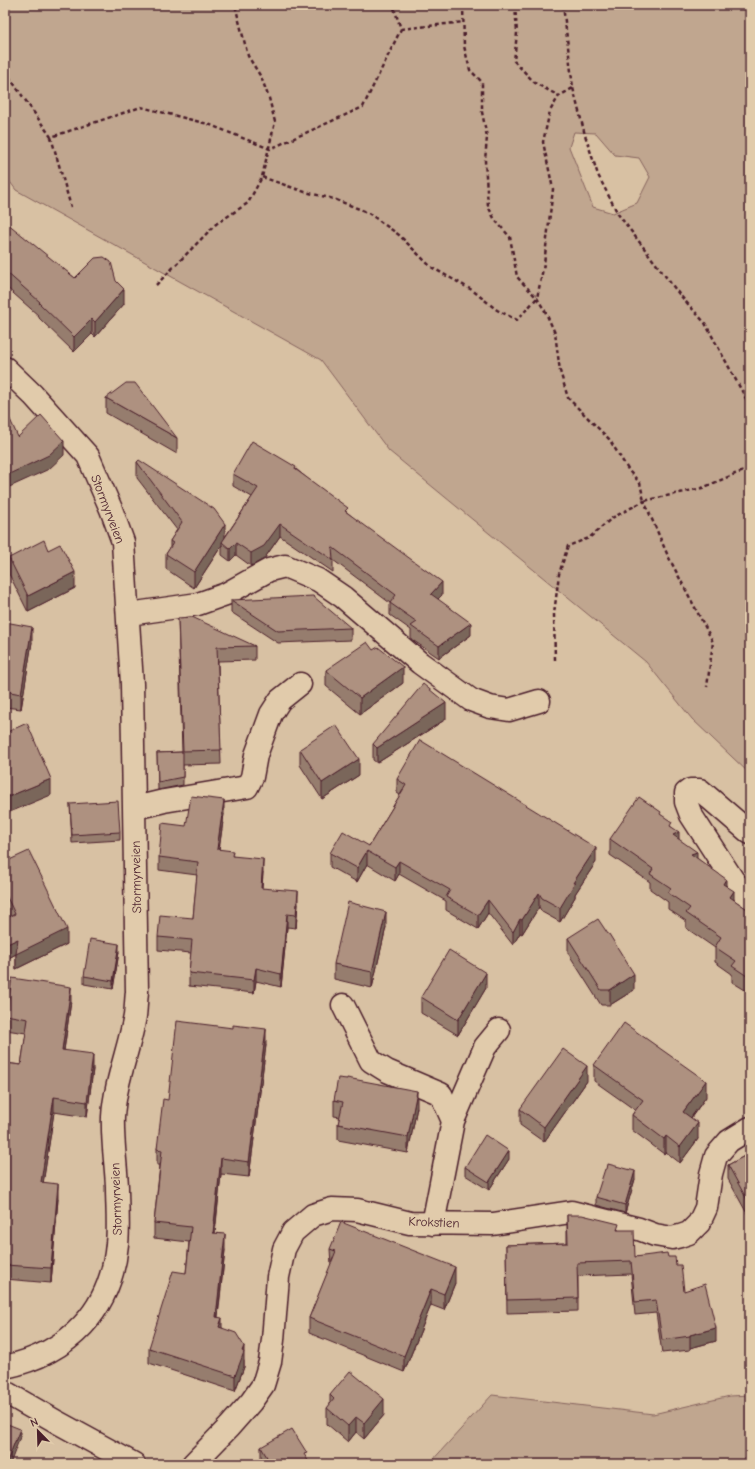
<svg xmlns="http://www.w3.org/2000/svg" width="755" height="1469" viewBox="0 0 755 1469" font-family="'Comic Neue',sans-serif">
	<rect width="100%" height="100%" fill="#d8c1a3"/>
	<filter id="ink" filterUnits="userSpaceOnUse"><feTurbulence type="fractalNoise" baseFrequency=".025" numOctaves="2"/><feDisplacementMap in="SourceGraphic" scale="8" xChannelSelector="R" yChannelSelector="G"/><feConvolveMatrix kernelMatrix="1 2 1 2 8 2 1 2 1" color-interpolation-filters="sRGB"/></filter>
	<g filter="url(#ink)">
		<path fill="#c0a68f" stroke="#85625d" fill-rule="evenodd" d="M5 5H750V774L692 719 646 662 389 451 321 360 16 190 5 175ZM574 132 596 133 615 155 639 158 650 177 637 203 613 213 593 207 569 147Z
			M492 1395 653 1414 730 1396 750 1395V1464H429Z"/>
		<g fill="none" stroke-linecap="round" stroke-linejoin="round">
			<g stroke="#4a1f2b" stroke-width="25">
				<path id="minor" d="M5 368 33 395 88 456 111 509 123 542 132 684 137 992C136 1000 136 1008 135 1016 129 1050 115 1082 113 1117 112 1140 116 1163 117 1187 117 1205 119 1226 117 1244 111 1311 69 1353 5 1367
					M129 614 198 604 226 594 269 570 285 566 318 580 343 597 420 663 471 700 490 707 509 710 539 701
					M135 808 164 801 247 787 252 777 256 755 271 714 280 700 300 684
					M750 833 700 790H690L686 793V802L691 815 733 880 750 901
					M343 1005 371 1061 387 1071 441 1094 453 1121
					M433 1224 453 1121 485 1047 499 1030
					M5 1392 57 1422 134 1464
					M193 1464 229 1427 251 1402 263 1385 270 1362 273 1340 278 1277 284 1249 293 1232 313 1215 332 1209 357 1210 410 1223 493 1224 571 1212 639 1229 655 1235 672 1238 680 1236 689 1233 699 1223 706 1208 711 1174 716 1156 729 1141 750 1128"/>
			</g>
			<path stroke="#4a1f2b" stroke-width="2.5" stroke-dasharray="4 3" stroke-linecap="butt" d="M463 5 464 46 470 70 482 82V112L487 137 485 161 488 206 495 220 510 237 517 277 537 298 545 311 555 333 560 371 568 398 609 439 629 471 640 483 644 501 702 488 735 474 750 469
				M515 5 517 33 514 61 535 83 559 96
				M563 5 573 88 585 135 598 175 618 214 679 294 705 323 750 406
				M401 29 464 22
				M5 71 51 137 141 107 208 124 270 149 363 107 401 29 393 5
				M51 137 71 207
				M262 177 305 192 334 199 367 212 399 235 431 267 472 290 497 310 517 320 537 298 544 264 553 189 543 142 550 111 559 96 573 88
				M156 285 216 224 248 203 262 177 275 122 269 98 261 77 248 56 235 5
				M555 660 554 614 559 574 568 546 589 538 612 518 644 501 668 556 713 642 707 687"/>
			<use href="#minor" stroke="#e1cbab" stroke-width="22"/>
		</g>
		<path fill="#967d6e" stroke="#4a1f2b" d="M5 226 75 278 116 281 124 304 95 337 92 334 74 352 39 318V316L5 286Z
			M106 398 177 438V454L106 413Z
			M137 462 225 537 252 497 233 486V474L296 469 348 513 442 595 438 599 471 635 439 658 411 639V630L390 615V603L333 560V572L280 536 264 559 251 566 236 555 230 561 222 555V545L194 588 166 569V554L170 548V541L177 530 137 478Z
			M48 550 75 588 28 612 9 574V558Z
			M231 600 351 628V640L278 643 231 612Z
			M178 618 255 646V660L218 661 221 764 183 765V785L158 790 157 753 182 752Z
			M5 622 32 642 21 709 5 707Z
			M326 670 403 683 360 714 326 686Z
			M446 719 377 763 373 760V744Z
			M300 749 359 775 322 799 300 765Z
			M397 779 596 862 575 894V897L560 922 542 912 539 907 522 934 520 933 513 945 488 913 478 929 446 910V901L399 874 395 881 367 864 357 882 330 867V853L369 846 400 795 397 793Z
			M70 804 120 832V840L72 843Z
			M224 814 219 850 233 856 263 872 262 888 298 904 296 928 287 927 281 987 256 981 254 993 189 986V973L191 953 158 950V937L193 918 197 875 159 870V857L186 826Z
			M661 815 672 828 679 839 697 858 726 885 734 900 750 911V993L732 982V974L715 962V948L686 928V921L668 909V902L650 889V882L610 855V839Z
			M5 862 67 944 16 969V954L5 960V919L9 916 5 908Z
			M386 927 372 988 334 979V964Z
			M568 938 634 990 610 1005H601L568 953Z
			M119 952 113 989 84 984V976Z
			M486 988 458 1035 421 1013V997Z
			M71 1001 64 1050 93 1069 87 1117 54 1112 43 1183 58 1199 51 1283 5 1279V1063L21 1065 26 1033 6 1030V1015Z
			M266 1045 249 1177 221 1174 215 1234 225 1250 218 1317 222 1328 244 1361V1367L235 1391 149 1363V1348L186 1273 189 1242 154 1238V1223L160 1165H157V1149L168 1100Z
			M594 1065 706 1097 691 1118 698 1139 680 1163 666 1152 664 1154 632 1130V1115L635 1110 594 1081Z
			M587 1081 544 1142 520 1125V1109Z
			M334 1100 417 1107 408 1153 338 1140V1124L340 1117 334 1116Z
			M750 1153V1219L728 1179V1165Z
			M509 1159 489 1190 465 1175V1167Z
			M635 1179 625 1213 596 1205V1197Z
			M567 1215 619 1230 635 1257H668L676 1265 684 1291 716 1341 690 1348V1350L662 1353 656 1313 635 1315 631 1274 578 1276V1311L507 1313 506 1245 567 1243Z
			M330 1249 455 1283 444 1310 431 1305 404 1372 309 1333V1318L331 1265Z
			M330 1395 384 1415 364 1439 356 1432 348 1442 327 1424V1408L330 1405Z
			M261 1447 310 1464H262L261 1463Z"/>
		<path fill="#7a665a" stroke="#4a1f2b" d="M124 289V304L95 337V322Z
			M92 319V334L74 352V337Z
			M64 441V455L49 469 5 489V476Z
			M225 524V540L222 542V545L194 588V572Z
			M280 524V536L264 559 251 566V553Z
			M236 543V555L230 561V549Z
			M75 572V588L28 612V596Z
			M442 582V595L431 606V594Z
			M471 623V635L439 658V646Z
			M32 627V642L21 709V694Z
			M403 667V683L360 714V698Z
			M446 703V719L377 763V748Z
			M359 759V775L322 799V783Z
			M51 779V795L5 814V798Z
			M224 800V814L217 863V849Z
			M679 832V848L673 835Z
			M596 848V862L575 894V897L560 922V908L573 883Z
			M367 851V864L357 882V868Z
			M697 852V867L691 854Z
			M263 859V872L261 901V888Z
			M399 861V874L395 881V867Z
			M726 879V895L723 884Z
			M298 891V904L296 928V915Z
			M734 891V906L730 897Z
			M539 893V907L522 934V920Z
			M488 900V913L478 929V915Z
			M386 912V927L372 988V972Z
			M287 914V927L281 987V974Z
			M520 919V933L513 945V932Z
			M67 929V944L16 969V954L5 960V945L18 939Z
			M119 944V952L113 989V981Z
			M256 968V981L254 993V980Z
			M486 973V988L458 1035V1020Z
			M634 974V990L610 1005V990Z
			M71 987V1001L62 1064V1050Z
			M266 1029V1045L249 1177V1162Z
			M93 1054V1069L87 1117V1102Z
			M587 1066V1081L544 1142V1127Z
			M706 1081V1097L683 1128V1112Z
			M417 1091V1107L408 1153V1137Z
			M54 1097V1112L41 1197V1182Z
			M698 1123V1139L680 1163V1147Z
			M666 1136V1152L664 1154V1139Z
			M509 1151V1159L489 1190V1182Z
			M221 1158V1174L213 1249V1233Z
			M635 1171V1179L625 1213V1205Z
			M58 1184V1199L51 1283V1268Z
			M225 1234V1250L216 1332V1317Z
			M455 1267V1283L444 1310V1294Z
			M431 1289V1305L404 1372V1356Z
			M222 1318V1334L219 1327Z
			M716 1328V1341L690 1348V1335Z
			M244 1346V1367L235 1391V1376Z
			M384 1399V1415L364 1439V1423Z
			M356 1417V1432L348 1442V1426Z
			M20 1429V1437L10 1464H6Z"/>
		<path fill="#ae9180" stroke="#4a1f2b" d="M7 223 75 278 95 258 104 257 111 262 116 281 124 289 95 322 92 319 74 337 39 303 40 302 5 271V226Z
			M126 383H135L177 438 106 398Z
			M7 413 18 437 41 415 64 441 49 455 5 476V414Z
			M252 441 296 467 295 469 348 508 345 511 442 582 431 594 471 623 439 646 411 626 417 622 390 603 396 595 332 547 333 560 280 524 264 546 251 553 236 543 230 549 222 542 258 488 233 474Z
			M139 460 214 509 225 524 194 572 166 554 173 543 170 541 182 522 137 462Z
			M44 540 48 550 60 544 75 572 28 596 9 558Z
			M313 596 351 628 278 631 231 600Z
			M192 617 255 646 217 647 221 750 183 751 178 618Z
			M5 622 32 627 21 694 5 691Z
			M367 642 373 650 378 647 403 667 360 698 326 670Z
			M423 684 446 703 377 748 373 744Z
			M27 723 51 779 5 798V733Z
			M336 725 359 759 322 783 300 749Z
			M420 740 596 848 573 883H575L560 908 542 898 539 893 522 920 520 919 513 932 488 900 478 915 446 897 450 890 399 861 395 867 367 851 357 868 330 853 343 831 369 846 406 785 397 779Z
			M183 752V777L158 782 157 753Z
			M191 796 224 800 217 849 233 851 232 856 263 859 261 888 298 891 296 915 287 914 281 974 256 968 254 980 189 973 192 940 158 937 160 915 193 918 198 862 159 857 162 823 186 826Z
			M639 797 661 812 660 814 672 822 670 826 679 832 673 835 697 852 691 854 726 879 723 884 734 891 730 897 750 911V978L732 966 736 961 715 947 721 937 686 913 690 908 668 893 671 888 650 874 653 869 610 839Z
			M118 801 120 832 72 835 70 804Z
			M29 851 67 929 16 954 18 939 5 945V919L15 914 5 893V862Z
			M348 902 386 912 372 972 334 964Z
			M598 919 608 934H609L634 974 610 990H601L568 938Z
			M90 939 119 944 113 981 84 976Z
			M449 950 486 973 458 1020 421 997Z
			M12 978 71 987 62 1050 93 1054 87 1102 54 1097 41 1182 58 1184 51 1268 5 1265V1063L21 1065 28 1019 6 1015Z
			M177 1021 233 1028V1025L266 1029 249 1162 221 1158 213 1233 225 1234 216 1317 222 1318 219 1327 236 1333 244 1346 242 1351 244 1352 235 1376 149 1348 173 1271 186 1273 191 1227 154 1223 162 1150 157 1149 163 1099 168 1100Z
			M624 1023 706 1081 683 1112 698 1123 680 1147 666 1136 664 1139 632 1115 643 1100 594 1065Z
			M563 1049 587 1066 544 1127 520 1109Z
			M338 1078 347 1079V1078L417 1091 408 1137 338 1124 343 1102 334 1100Z
			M485 1135 509 1151 489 1182 465 1167Z
			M750 1153V1205L728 1165Z
			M608 1164 635 1171 625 1205 596 1197 605 1169H607Z
			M567 1215H582L619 1224 617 1230H634L635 1257 667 1253 668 1257H675L676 1265H681L684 1291 705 1284 716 1328 690 1335V1336L662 1340 656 1300 635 1302 631 1261 577 1263 578 1298 507 1300 506 1245 568 1243Z
			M341 1222 455 1267 444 1294 431 1289 404 1356 309 1318 336 1251 330 1249Z
			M350 1371 384 1399 364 1423 356 1417 348 1426 327 1408 334 1399 330 1395Z
			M5 1423 20 1429 6 1464H5Z
			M292 1429 307 1453 304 1454 310 1464H271L261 1447Z"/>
	</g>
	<g text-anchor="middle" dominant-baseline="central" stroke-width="3.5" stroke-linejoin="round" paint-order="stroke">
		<g font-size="13" fill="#4a1f2b" stroke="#e1cbab">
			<text transform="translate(108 509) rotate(69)">Stormyrveien</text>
			<text transform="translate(136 877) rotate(-91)">Stormyrveien</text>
			<text transform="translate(116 1199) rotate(-92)">Stormyrveien</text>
			<text transform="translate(434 1222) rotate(2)">Krokstien</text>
		</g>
	</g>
	<rect width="755" height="1469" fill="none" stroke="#e1cbab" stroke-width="20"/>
	<rect x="10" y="10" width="735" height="1449" fill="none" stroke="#4a1f2b" stroke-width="1.5" filter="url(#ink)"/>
	<g transform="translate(38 1431) rotate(337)" stroke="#e1cbab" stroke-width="3" paint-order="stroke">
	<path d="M0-3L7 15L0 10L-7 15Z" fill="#4a1f2b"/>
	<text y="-6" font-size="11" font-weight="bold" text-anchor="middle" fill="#4a1f2b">N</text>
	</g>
</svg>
